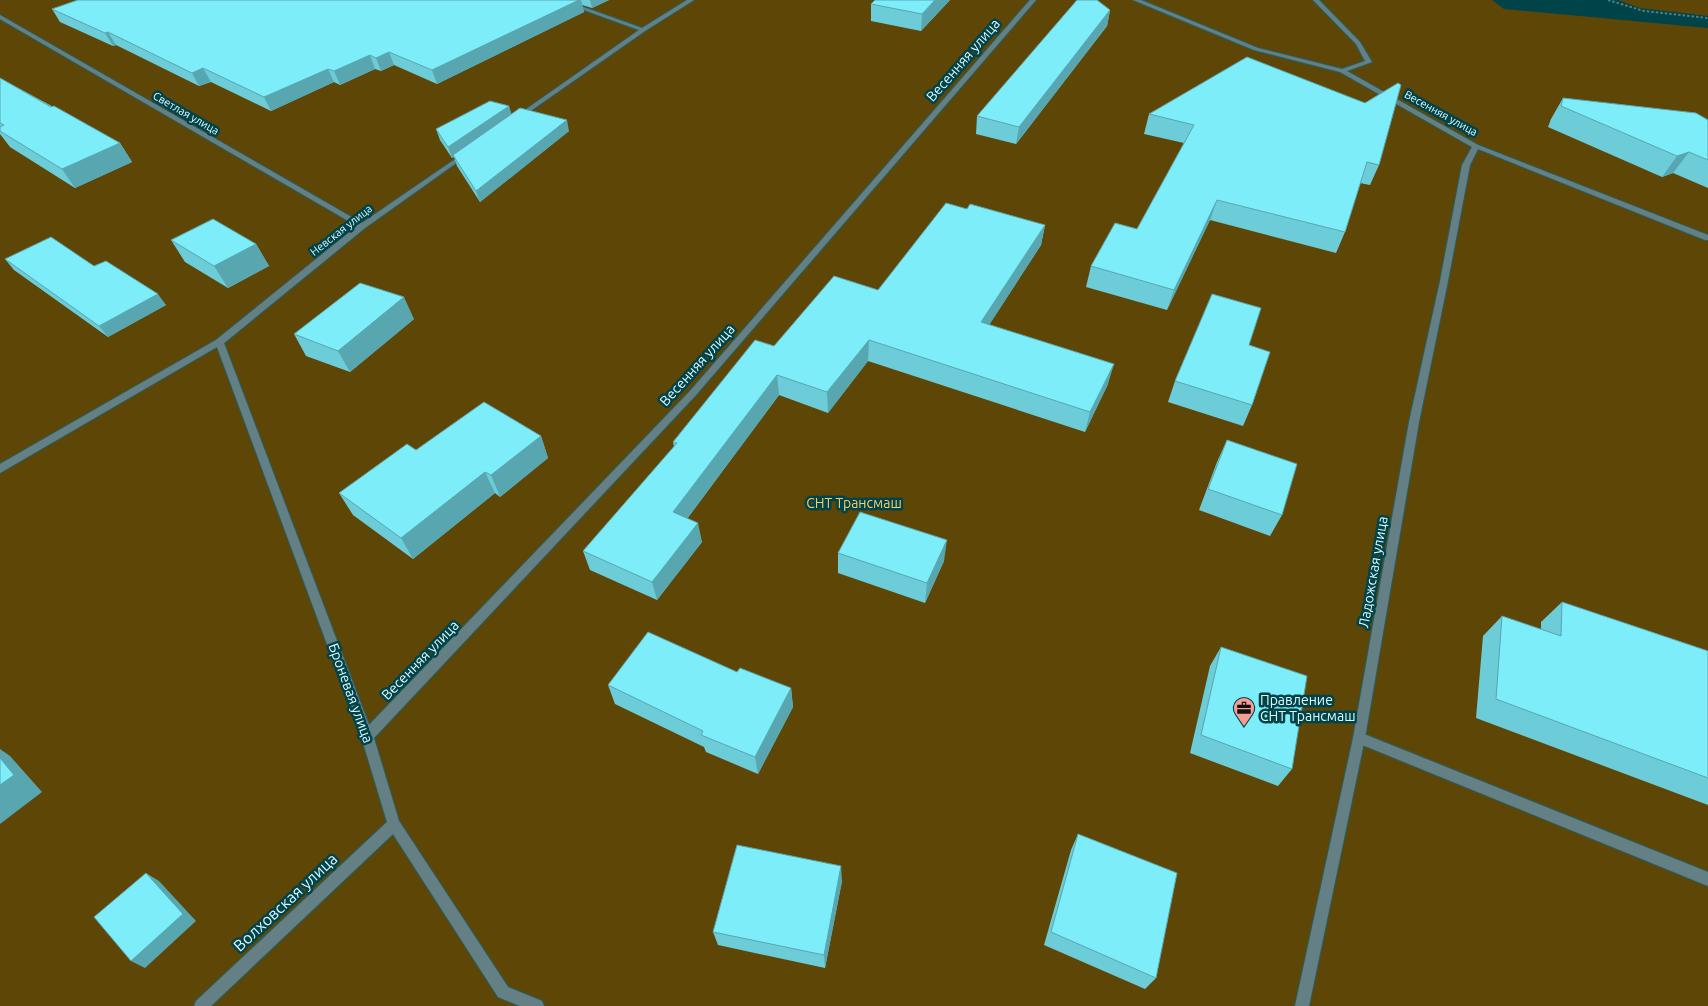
<svg xmlns="http://www.w3.org/2000/svg" width="1708" height="1006" viewBox="0 0 1708 1006" font-family="Ubuntu,sans-serif">
	<rect width="100%" height="100%" fill="#004349"/>
	<path fill="#5e4607" d="M0 0H1492L1504 9 1708 28V1006H0Z
		M1618 0H1708V16L1640 8Z"/>
	<g fill="none" stroke-linecap="round" stroke-linejoin="round">
		<g stroke="#246066" stroke-width="2">
			<path id="service" d="M1359 732 1708 872V886L1355 742 1353 738 1355 734Z"/>
		</g>
		<g stroke="#246066" stroke-width="2">
			<path id="minor" d="M556 0H564L642 28 687 0H694L645 31 519 119H515V117L639 30Z
				M1030 0H1036L696 395 374 738 399 821 508 987 542 1001 544 1006H520L498 997 393 834 211 1006H194L196 1001 387 822 361 736 217 347 0 473V464L216 340 357 226 0 19V15L362 223 464 153 469 154 365 228 224 343 369 725 690 391Z
				M1133 0H1141L1258 48 1342 69 1365 61 1356 44 1313 0H1319L1360 42 1372 62 1347 71 1478 145 1708 235V240H1705L1478 149 1470 165 1448 281 1419 422 1365 738 1309 1006H1295L1353 738 1409 422 1440 281 1462 165 1472 147 1340 72 1254 50Z"/>
		</g>
		<path stroke="#4b8186" stroke-width="2" stroke-dasharray="2.5 2" stroke-linecap="butt" d="M1608 0 1644 11 1708 18"/>
		<use href="#service" fill="#648084" fill-rule="evenodd"/>
		<use href="#minor" fill="#648084" fill-rule="evenodd"/>
	</g>
	<path fill="#6cccd7" d="M78 0H609L592 8 582 5 584 12 437 84 394 65 381 71 375 69 340 85 334 82 271 111 211 82 199 86 116 45 113 46 60 22 52 9Z
		M875 0H950L921 31 871 21V4Z
		M1110 10 1107 26 1016 144 976 134 977 116Z
		M0 78 120 143 132 162 75 188 10 147 0 134Z
		M1563 98 1708 120V188L1673 173 1662 177 1548 127 1551 119Z
		M509 106 511 114 569 131 480 202 457 166 454 157 452 158 440 140 436 129Z
		M1149 114 1379 165 1370 185 1360 183 1345 232 1336 253 1210 220 1167 310 1086 287 1091 266 1137 229 1184 143 1144 134Z
		M967 209 1045 225 1041 245 989 325 1108 384 1085 432 868 361 828 413 779 395 687 519 702 542 657 600 590 570 583 551 674 447 673 442 774 346 878 290Z
		M171 240 256 244 269 266 228 288 185 262Z
		M5 259 94 266 166 305 108 337 14 270Z
		M414 319 350 372 306 356 294 334Z
		M1249 345 1252 405 1243 426 1168 402 1175 381Z
		M541 436 548 458 500 497 495 493 413 559 353 515 339 493Z
		M1227 440 1282 515 1270 536 1199 510 1217 462Z
		M838 553 944 561 925 603 838 573Z
		M1562 602 1708 651V805L1476 718 1483 636 1502 616 1541 630V622Z
		M1221 647 1292 769 1278 786 1190 753 1210 666Z
		M737 672 791 688 793 707 758 774 706 752 704 747 615 704 608 685Z
		M1078 834 1156 978 1145 989 1044 945 1071 850Z
		M842 881 825 968 718 945 713 932Z"/>
	<path fill="#58a6af" d="M579 0H581L584 12 437 84 432 70Z
		M590 0H609L592 8Z
		M935 0H950L921 31 922 14Z
		M1110 10 1107 26 1016 144 1019 127Z
		M108 32 116 45 113 46 105 33Z
		M389 52 394 65 381 71 376 58Z
		M370 55 375 69 340 85 334 71Z
		M203 68 211 82 199 86 192 73Z
		M328 69 334 82 271 111 264 97Z
		M509 106 512 116 453 155 454 157 452 158 448 147Z
		M567 120 569 131 480 202 476 191Z
		M120 143 132 162 75 188 62 169Z
		M1689 152 1673 173 1662 177 1677 156Z
		M1217 200 1210 220 1167 310 1174 290Z
		M1045 225 1041 245 978 342 981 322Z
		M256 244 269 266 228 288 214 266Z
		M158 294 166 305 108 337 99 326Z
		M404 297 414 319 350 372 338 351Z
		M869 340 868 361 828 413 827 392Z
		M1114 364 1108 384 1085 432 1090 412Z
		M777 375 779 395 677 532 673 512Z
		M541 436 548 458 500 497 491 475Z
		M485 472 495 493 413 559 401 538Z
		M698 523 702 542 657 600 652 582Z
		M947 540 944 561 925 603 927 583Z
		M791 688 793 707 758 774 755 757Z
		M0 749 10 756 42 792 0 824Z
		M841 866 842 881 825 968 824 955Z
		M146 873 159 881 196 921 145 968 131 961Z"/>
	<path fill="#7dedfa" stroke="#58a6af" d="M78 0H579L432 70 389 52 376 58 370 55 334 71 328 69 264 97 203 68 192 73 108 32 105 33 52 9Z
		M875 0H935L922 14 871 4Z
		M1077 0H1097L1110 10 1019 127 977 116Z
		M1247 57 1365 103 1398 83 1401 85 1379 165 1367 162 1345 232 1217 200 1174 290 1091 266 1115 223 1137 229 1194 125 1149 114Z
		M0 78 51 107 54 106 120 143 62 169 0 131V127L4 125 0 123Z
		M1563 98 1696 113 1708 120V160L1689 152 1677 156 1561 106Z
		M490 101 509 106 448 147 436 129Z
		M520 108 567 120 476 191 453 155Z
		M946 203 967 209 970 204 1045 225 981 322 1114 364 1090 412 869 340 827 392 777 375 673 512 698 523 652 582 583 551 677 443 673 442 755 340 774 346 834 276 878 290Z
		M213 219 256 244 214 266 171 240Z
		M51 237 94 266 106 261 158 294 99 326 5 259Z
		M360 283 404 297 338 351 294 334Z
		M1212 294 1261 308 1249 345 1270 352 1252 405 1175 381Z
		M484 402 541 436 491 475 485 472 401 538 339 493 407 444 416 450Z
		M1227 440 1297 464 1282 515 1208 489Z
		M860 512 947 540 927 583 838 553Z
		M1562 602 1708 651V778L1496 699 1502 616 1561 636Z
		M648 632 737 672 740 668 791 688 755 757 701 735 703 731 608 685Z
		M1221 647 1307 676 1292 769 1201 735Z
		M0 758 14 775 0 785Z
		M1078 834 1177 873 1156 978 1051 932Z
		M737 845 841 866 824 955 713 932Z
		M146 873 183 914 131 961 94 917Z"/>
	<defs>
		<g id="office-pin" transform="scale(1.125)"><path d="M0 17L-7.5 6A9.5 9.5 0 1 1 7.5 6Z" fill="#f59c94" stroke="#004349"/><path d="M-6-3h4V-5.5h4V-3h4V5H-6ZM-1-4.5V-3h2v-1.5ZM-6 0V1H6V0Z" fill="#111"/></g>
	</defs>
	<g fill-rule="evenodd">
		<use href="#office-pin" x="1244" y="708"/>
	</g>
	<g text-anchor="middle" dominant-baseline="central" stroke-width="5" stroke-linejoin="round" paint-order="stroke">
		<g font-size="11" fill="#defafe" stroke="#004349">
			<text transform="translate(186 113) rotate(30)">Светлая улица</text>
			<text transform="translate(1441 113) rotate(29)">Весенняя улица</text>
			<text transform="translate(341 230) rotate(-38)">Невская улица</text>
		</g>
		<g font-size="14" fill="#defafe" stroke="#004349">
			<text transform="translate(963 60) rotate(-49)">Весенняя улица</text>
			<text transform="translate(697 365) rotate(-48)">Весенняя улица</text>
			<text transform="translate(1373 572) rotate(-80)">Ладожская улица</text>
			<text transform="translate(420 660) rotate(-46)">Весенняя улица</text>
			<text transform="translate(351 693) rotate(70)">Броневая улица</text>
		</g>
		<g font-size="14" fill="#f8cc68" stroke="#004349">
			<text x="854" y="503">СНТ Трансмаш</text>
		</g>
		<g font-size="14" fill="#defafe" stroke="#004349" text-anchor="start">
			<text x="1260" y="700">Правление<tspan x="1260" dy="16">СНТ Трансмаш</tspan></text>
		</g>
		<g font-size="16" fill="#defafe" stroke="#004349">
			<text transform="translate(285 902) rotate(-43)">Волховская улица</text>
		</g>
	</g>
</svg>
